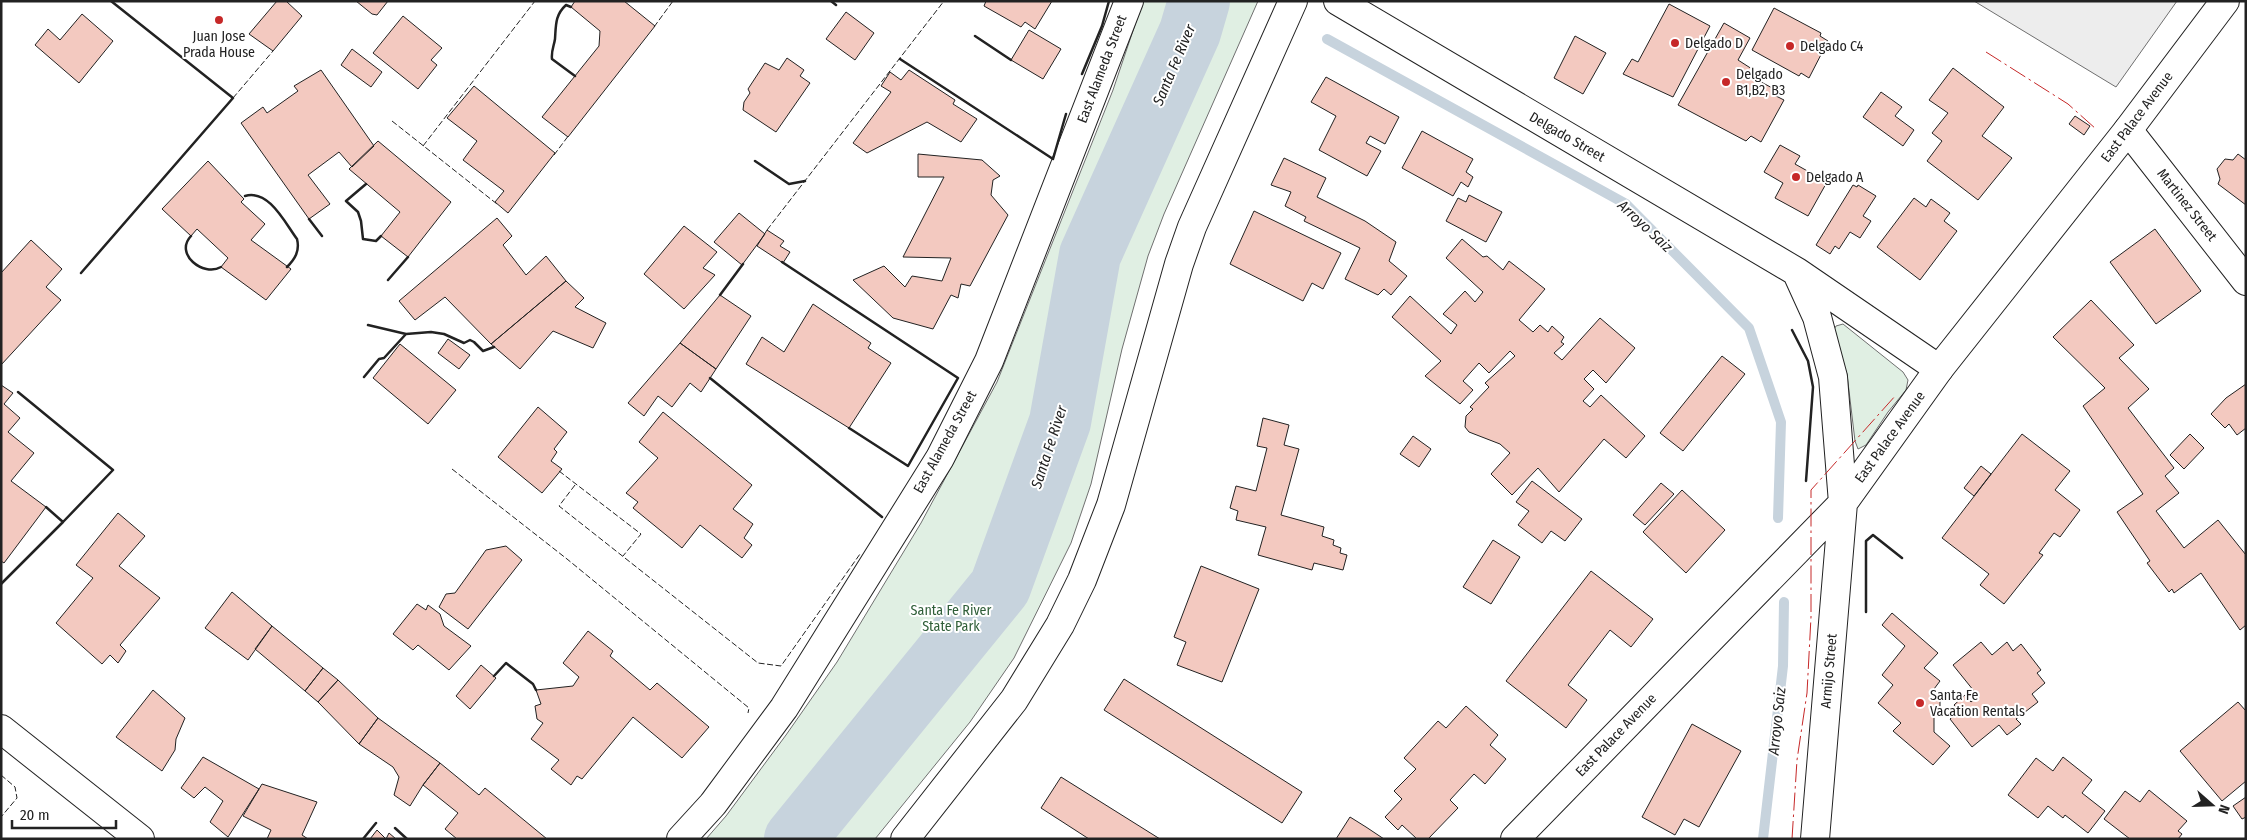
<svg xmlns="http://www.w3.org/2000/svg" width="2247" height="840" viewBox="0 0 2247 840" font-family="'Fira Sans Condensed',sans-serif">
	<rect width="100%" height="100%" fill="#fff"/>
	<path fill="#e0efe3" stroke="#6f6f6f" d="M1143 1H1258L1164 214 1148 256 1122 349 1091 484 1071 543 1014 658 970 722 875 839H706L726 816 786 735 837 662 921 523 997 382 1113 90Z
		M1843 324 1903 372 1908 380 1906 390 1888 412 1866 445 1858 449 1855 441 1847 374 1832 333 1836 326Z"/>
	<path fill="#ededed" stroke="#6f6f6f" d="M1974 1H2177L2116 87Z"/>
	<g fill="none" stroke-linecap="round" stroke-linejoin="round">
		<path stroke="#c7d3dd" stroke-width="10" d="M1327 39 1626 204 1749 328 1781 422 1778 518
			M1763 839 1783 666 1784 602"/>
		<path stroke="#c7d3dd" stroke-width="62" d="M795 839 1000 587 1060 422 1090 255 1190 32 1199 1"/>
	</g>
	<path fill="#f3c9c0" stroke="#222" d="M277 1H286L302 16 273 51 249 34Z
		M356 1H388L377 15 372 14Z
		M575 1H624L655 26 568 137 542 117 599 46 600 31 571 7Z
		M986 1H1052L1035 29 1025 22 1021 27 984 6Z
		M1669 4 1710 26 1673 97 1623 74 1632 59 1638 62Z
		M1774 8 1821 33 1820 36 1828 41 1809 78 1801 73 1799 76 1752 50Z
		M846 12 874 33 855 60 826 39Z
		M82 14 113 41 79 83 35 45 48 29 60 40Z
		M403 16 442 48 431 60 437 65 418 89 373 53Z
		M1724 23 1750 38 1738 60 1752 69 1748 75 1776 90 1774 95 1784 100 1761 142 1751 136 1746 141 1678 105Z
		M1029 30 1061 49 1043 79 1011 60Z
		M1575 36 1606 53 1583 94 1554 78Z
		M352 49 382 72 371 87 341 65Z
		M787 58 804 70 800 76 810 83 776 132 743 110 744 102 750 93 748 89 765 63 779 70Z
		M1953 68 2004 107 1982 136 2012 158 1978 200 1927 161 1942 141 1932 133 1948 113 1929 100Z
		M321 70 374 146 352 167 339 152 308 175 330 204 309 219 241 123 263 107 267 113 298 91 294 86Z
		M909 70 955 100 953 104 977 119 961 142 927 122 867 153 853 143 891 92 881 86 890 72 901 80Z
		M1326 77 1399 117 1385 144 1370 136 1366 143 1381 151 1367 176 1319 150 1336 116 1311 102Z
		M474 86 555 153 508 213 495 202 504 191 463 160 477 141 447 118Z
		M1881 92 1902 107 1895 116 1914 130 1903 146 1863 117Z
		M2075 116 2090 126 2084 135 2069 124Z
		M1422 131 1473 159 1466 172 1473 177 1468 187 1461 182 1453 196 1402 168Z
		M378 141 451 202 408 257 381 236 400 212 349 169Z
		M1780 145 1800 156 1795 164 1827 182 1808 216 1775 198 1783 183 1764 172Z
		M918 154 982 160 1000 176 993 180 991 195 1008 215 970 286 961 284 958 298 951 295 933 329 893 318 853 280 884 266 905 287 912 276 942 281 951 258 903 257 944 177H918Z
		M2238 154 2246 160V205L2218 184 2220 179 2217 169 2225 159 2233 160Z
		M1284 158 1326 178 1317 197 1365 221 1396 242 1389 261 1407 276 1391 295 1384 289 1378 295 1345 279 1360 248 1304 221 1306 217 1285 206 1291 192 1271 185Z
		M208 161 244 199 241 202 265 224 251 240 291 269 266 300 221 267 228 258 197 229 191 236 162 209Z
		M1853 185 1857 187 1858 185 1876 196 1863 216 1871 221 1860 238 1850 232 1839 249 1835 246 1830 254 1816 245Z
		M1469 195 1502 212 1486 242 1446 221 1458 198 1466 202Z
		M1914 198 1926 207 1931 199 1950 213 1944 221 1957 231 1920 280 1877 247Z
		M1254 211 1341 253 1323 289 1312 283 1303 301 1230 264Z
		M739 213 765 234 742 265 714 242Z
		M497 218 512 236 503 245 526 275 546 256 566 281 491 344 445 297 415 320 399 301Z
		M684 226 717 252 703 268 715 275 684 309 644 274Z
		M2155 229 2201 291 2156 324 2110 262Z
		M767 230 784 241 780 246 790 252 783 263 757 246Z
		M1462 239 1483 257 1487 256 1503 270 1509 261 1545 289 1519 320 1533 332 1540 325 1548 332 1552 326 1564 337 1561 342 1564 344 1554 353 1562 360 1600 318 1635 348 1606 383 1593 370 1584 379 1594 389 1583 401 1590 407 1601 395 1645 436 1626 458 1604 439 1559 492 1538 468 1512 495 1491 474 1510 453 1500 444 1469 432 1465 427 1466 416 1473 409 1470 407 1489 387 1485 383 1515 356 1510 351 1489 373 1479 363 1463 381 1473 390 1460 404 1425 376 1441 361 1392 317 1410 296 1451 334 1457 325 1443 314 1465 291 1475 302 1483 292 1446 258Z
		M31 240 62 269 46 287 61 300 1 365V273Z
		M566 281 584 298 575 307 606 323 593 348 553 331 520 369 491 344Z
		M720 295 751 316 716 369 680 343Z
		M2091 300 2134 345 2119 358 2149 389 2128 408 2174 468 2165 476 2179 493 2156 511 2184 548 2218 520 2246 555V625L2240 630 2201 573 2174 593 2172 589 2169 592 2147 563 2150 561 2117 512 2143 494 2083 406 2105 388 2053 337Z
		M813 304 871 343 868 348 891 363 849 428 746 364 762 337 784 352Z
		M448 339 470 355 459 369 438 353Z
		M680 343 716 369 701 392 690 383 672 407 658 396 644 416 628 403Z
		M400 344 456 390 428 424 373 378Z
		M1722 356 1745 374 1683 451 1660 433Z
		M2246 384V428L2237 435 2229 424 2225 428 2211 414 2226 398Z
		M1 385 13 393 4 404 20 418 8 432 34 453 11 481 46 507 4 563 1 561Z
		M538 407 567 432 554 449 557 452 551 461 562 469 542 493 498 457Z
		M663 412 752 485 733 509 753 524 744 538 752 545 742 558 700 525 682 548 633 508 638 502 626 493 658 458 639 442Z
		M1263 418 1289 425 1284 445 1299 449 1281 515 1324 527 1322 536 1334 540 1333 545 1341 548 1340 553 1347 555 1343 570 1314 563 1312 570 1258 555 1266 527 1236 520 1238 511 1230 508 1236 486 1256 491 1267 448 1257 446Z
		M2022 434 2070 471 2055 490 2080 510 2060 537 2054 533 2039 553 2043 555 2004 604 1980 585 1989 574 1942 538Z
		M2190 434 2204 448 2184 469 2170 455Z
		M1413 436 1431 449 1419 467 1400 454Z
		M1981 466 1991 474 1974 496 1964 488Z
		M1532 481 1582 519 1565 541 1551 531 1542 543 1518 525 1529 511 1516 502Z
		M1661 483 1674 494 1645 525 1633 515Z
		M1682 490 1725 530 1686 573 1643 532Z
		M118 513 145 536 119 566 160 598 120 645 126 651 118 663 110 655 102 664 56 623 93 578 76 565Z
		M1493 540 1520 557 1491 604 1463 587Z
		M506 546 522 560 468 629 439 607 446 594 455 593 486 550Z
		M1201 566 1259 589 1222 682 1177 665 1186 642 1174 637Z
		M1591 571 1653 619 1631 647 1610 630 1568 685 1587 700 1566 728 1506 681Z
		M232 592 272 626 248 660 205 628Z
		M417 604 426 610 428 605 440 614 444 626 471 646 449 670 418 645 413 650 393 634Z
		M1892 613 1938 653 1924 668 1940 681 1934 689 1940 699V707L1934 717V732L1950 746 1933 765 1893 731 1901 723 1878 703 1893 685 1882 675 1905 646 1882 625Z
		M272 626 323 668 305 691 255 649Z
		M588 631 613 651 610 656 650 690 657 683 709 727 682 758 633 717 582 779 577 776 571 785 551 769 559 760 531 739 543 723 537 719 535 706 541 704 536 690 573 686 579 677 563 663Z
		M1981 642 1992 655 2007 642 2013 651 2021 644 2041 670 2037 673 2045 683 2032 694 2038 702 2016 719 2021 724 2007 735 1999 725 1972 747 1950 719 1959 711 1954 705 1965 695 1971 702 1978 696 1953 665Z
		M481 665 496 678 470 709 456 696Z
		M323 668 338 680 318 702 305 691Z
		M1124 679 1302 792 1282 823 1104 710Z
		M338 680 378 718 359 744 318 702Z
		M153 690 185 718 176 739 175 750 162 771 116 737Z
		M2238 702 2246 711V781L2222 801 2180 751Z
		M1466 706 1498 735 1490 745 1506 759 1485 784 1474 774 1450 800 1458 808 1428 839H1417L1402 825 1398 830 1385 817 1402 799 1394 791 1416 769 1404 758 1438 721 1446 728Z
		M378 718 440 763 423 785 410 806 394 795 399 777 393 767 359 744Z
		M1692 724 1741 751 1699 827 1684 819 1675 835 1642 817Z
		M203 757 259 789 228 837 210 822 223 801 205 787 194 798 181 788Z
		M2063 757 2092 780 2082 793 2105 811 2088 833 2065 815 2063 818 2048 806 2038 818 2008 795 2036 758 2053 771Z
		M440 763 479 795 485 788 547 839H457L445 829 458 813 423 785Z
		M1061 777 1160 839H1089L1041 808Z
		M262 784 317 802 302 835 308 839H267L271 830 243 816Z
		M2149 790 2187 821 2178 831 2182 834 2178 839H2130L2104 819 2125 791 2140 802Z
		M2246 797V817L2242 819 2233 806Z
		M1350 817 1366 827 1384 839H1336Z
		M377 830 386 839 389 833 396 839H370Z"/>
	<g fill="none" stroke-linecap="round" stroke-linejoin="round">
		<g stroke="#222" stroke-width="30">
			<path id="minor" d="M1338 1 1797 272 1939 369 1843 503 1515 839
				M2128 130 2246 281
				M1797 273 1817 317 1833 377 1843 503 1815 839
				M1 729 140 839
				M681 839 713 804 784 708 940 458 989 361 1129 1"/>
		</g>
		<g stroke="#222" stroke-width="30">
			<path id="tertiary" d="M1939 369 2128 130 2225 1
				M905 839 1014 700 1060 625 1082 580 1111 505 1179 264 1192 227 1293 1"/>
		</g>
		<use href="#minor" stroke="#fff" stroke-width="28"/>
		<use href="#tertiary" stroke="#fff" stroke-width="28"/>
		<path stroke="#222" stroke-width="1" stroke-dasharray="6 2.5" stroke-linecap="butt" d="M654 27 673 1
			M233 98 273 51
			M392 121 497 204
			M423 146 535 1
			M554 155 569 135
			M767 230 944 1
			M452 469 567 559 749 708 748 713
			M559 471 641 534 623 556
			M575 485 559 506 758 663 781 666 860 554
			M1 775 15 787 17 798 1 817"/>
		<path stroke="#222" stroke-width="2.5" d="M831 1 836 5
			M571 7 566 5C555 15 556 25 555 39 554 46 551 51 552 59L575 76
			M975 36 1011 60
			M900 59 1053 159 1066 114
			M1082 74 1102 26 1109 1
			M755 161 789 184 805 181
			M366 184 346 201 358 212 361 221 363 239 376 241 381 236
			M245 196C269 189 285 223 297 239 300 251 295 259 287 267
			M309 219 322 236
			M191 236C174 254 203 277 221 267
			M782 262 958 378 908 466 849 428
			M81 273 233 98 111 1
			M388 280 408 257
			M720 295 743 264
			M368 325 406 334
			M1792 330 1808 361 1813 387 1806 481
			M364 377 379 359 384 358 406 334 431 332 444 334 464 343 470 340 474 342 483 351 494 347
			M710 378 882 517
			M18 392 113 470 63 522 46 507
			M1 584 63 522
			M1866 612V541L1873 535 1902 558
			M494 676 506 663 533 684 536 690
			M395 828 407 839
			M363 839 376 823"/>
		<path stroke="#c62828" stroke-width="1" stroke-dasharray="18 4 2.5 4" stroke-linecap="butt" d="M1986 52 2068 104 2096 129
			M1792 839 1797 760 1807 693 1811 617V490L1896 395"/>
	</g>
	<g fill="#c62828" stroke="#fff" stroke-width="2">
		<circle cx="219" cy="20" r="5"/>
		<circle cx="1675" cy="43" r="5"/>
		<circle cx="1790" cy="46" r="5"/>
		<circle cx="1726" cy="82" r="5"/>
		<circle cx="1796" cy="177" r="5"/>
		<circle cx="1920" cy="703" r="5"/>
	</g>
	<g text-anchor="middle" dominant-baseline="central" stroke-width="4" stroke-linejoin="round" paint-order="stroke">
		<g font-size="14" fill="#222" stroke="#fff" text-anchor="start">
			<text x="219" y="36" text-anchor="middle">Juan Jose<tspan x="219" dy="16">Prada House</tspan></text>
			<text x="1685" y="43">Delgado D</text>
			<text x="1800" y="46">Delgado C4</text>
			<text x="1736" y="74">Delgado<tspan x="1736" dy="16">B1,B2, B3</tspan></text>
			<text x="1806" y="177">Delgado A</text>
			<text x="1930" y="695">Santa Fe<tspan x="1930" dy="16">Vacation Rentals</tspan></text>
		</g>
		<g font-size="14" fill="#222" stroke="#fff">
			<text transform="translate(1102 69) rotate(-69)">East Alameda Street</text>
			<text transform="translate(2137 117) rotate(-53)">East Palace Avenue</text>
			<text transform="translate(1567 137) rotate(30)">Delgado Street</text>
			<text transform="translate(2187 205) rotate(52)">Martinez Street</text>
			<text transform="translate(1890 437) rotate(-54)">East Palace Avenue</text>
			<text transform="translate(945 442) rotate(-61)">East Alameda Street</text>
			<text transform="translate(1829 671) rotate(-85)">Armijo Street</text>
			<text transform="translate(1616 735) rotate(-46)">East Palace Avenue</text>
		</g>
		<g font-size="14" fill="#2f5e38" stroke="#fff">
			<text x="951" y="610">Santa Fe River<tspan x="951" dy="16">State Park</tspan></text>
		</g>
		<g font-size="15" font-style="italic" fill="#222" stroke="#fff">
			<text transform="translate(1174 65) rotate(-67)">Santa Fe River</text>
			<text transform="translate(1645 226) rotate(43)">Arroyo Saiz</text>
			<text transform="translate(1049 447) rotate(-72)">Santa Fe River</text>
			<text transform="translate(1777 721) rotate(-84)">Arroyo Saiz</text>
		</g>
	</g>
	<rect width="2247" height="840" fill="none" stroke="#222222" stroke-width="5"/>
	<g transform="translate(2212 805) rotate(110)" stroke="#ffffff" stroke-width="4" paint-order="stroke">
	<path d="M0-4L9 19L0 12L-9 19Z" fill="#222222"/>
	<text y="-8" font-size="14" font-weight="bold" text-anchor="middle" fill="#222222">N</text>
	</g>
	<path d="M12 820v8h104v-8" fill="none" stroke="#222222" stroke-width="2.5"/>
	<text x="20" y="820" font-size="15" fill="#222222" stroke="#ffffff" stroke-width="4" paint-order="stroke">20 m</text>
</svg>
